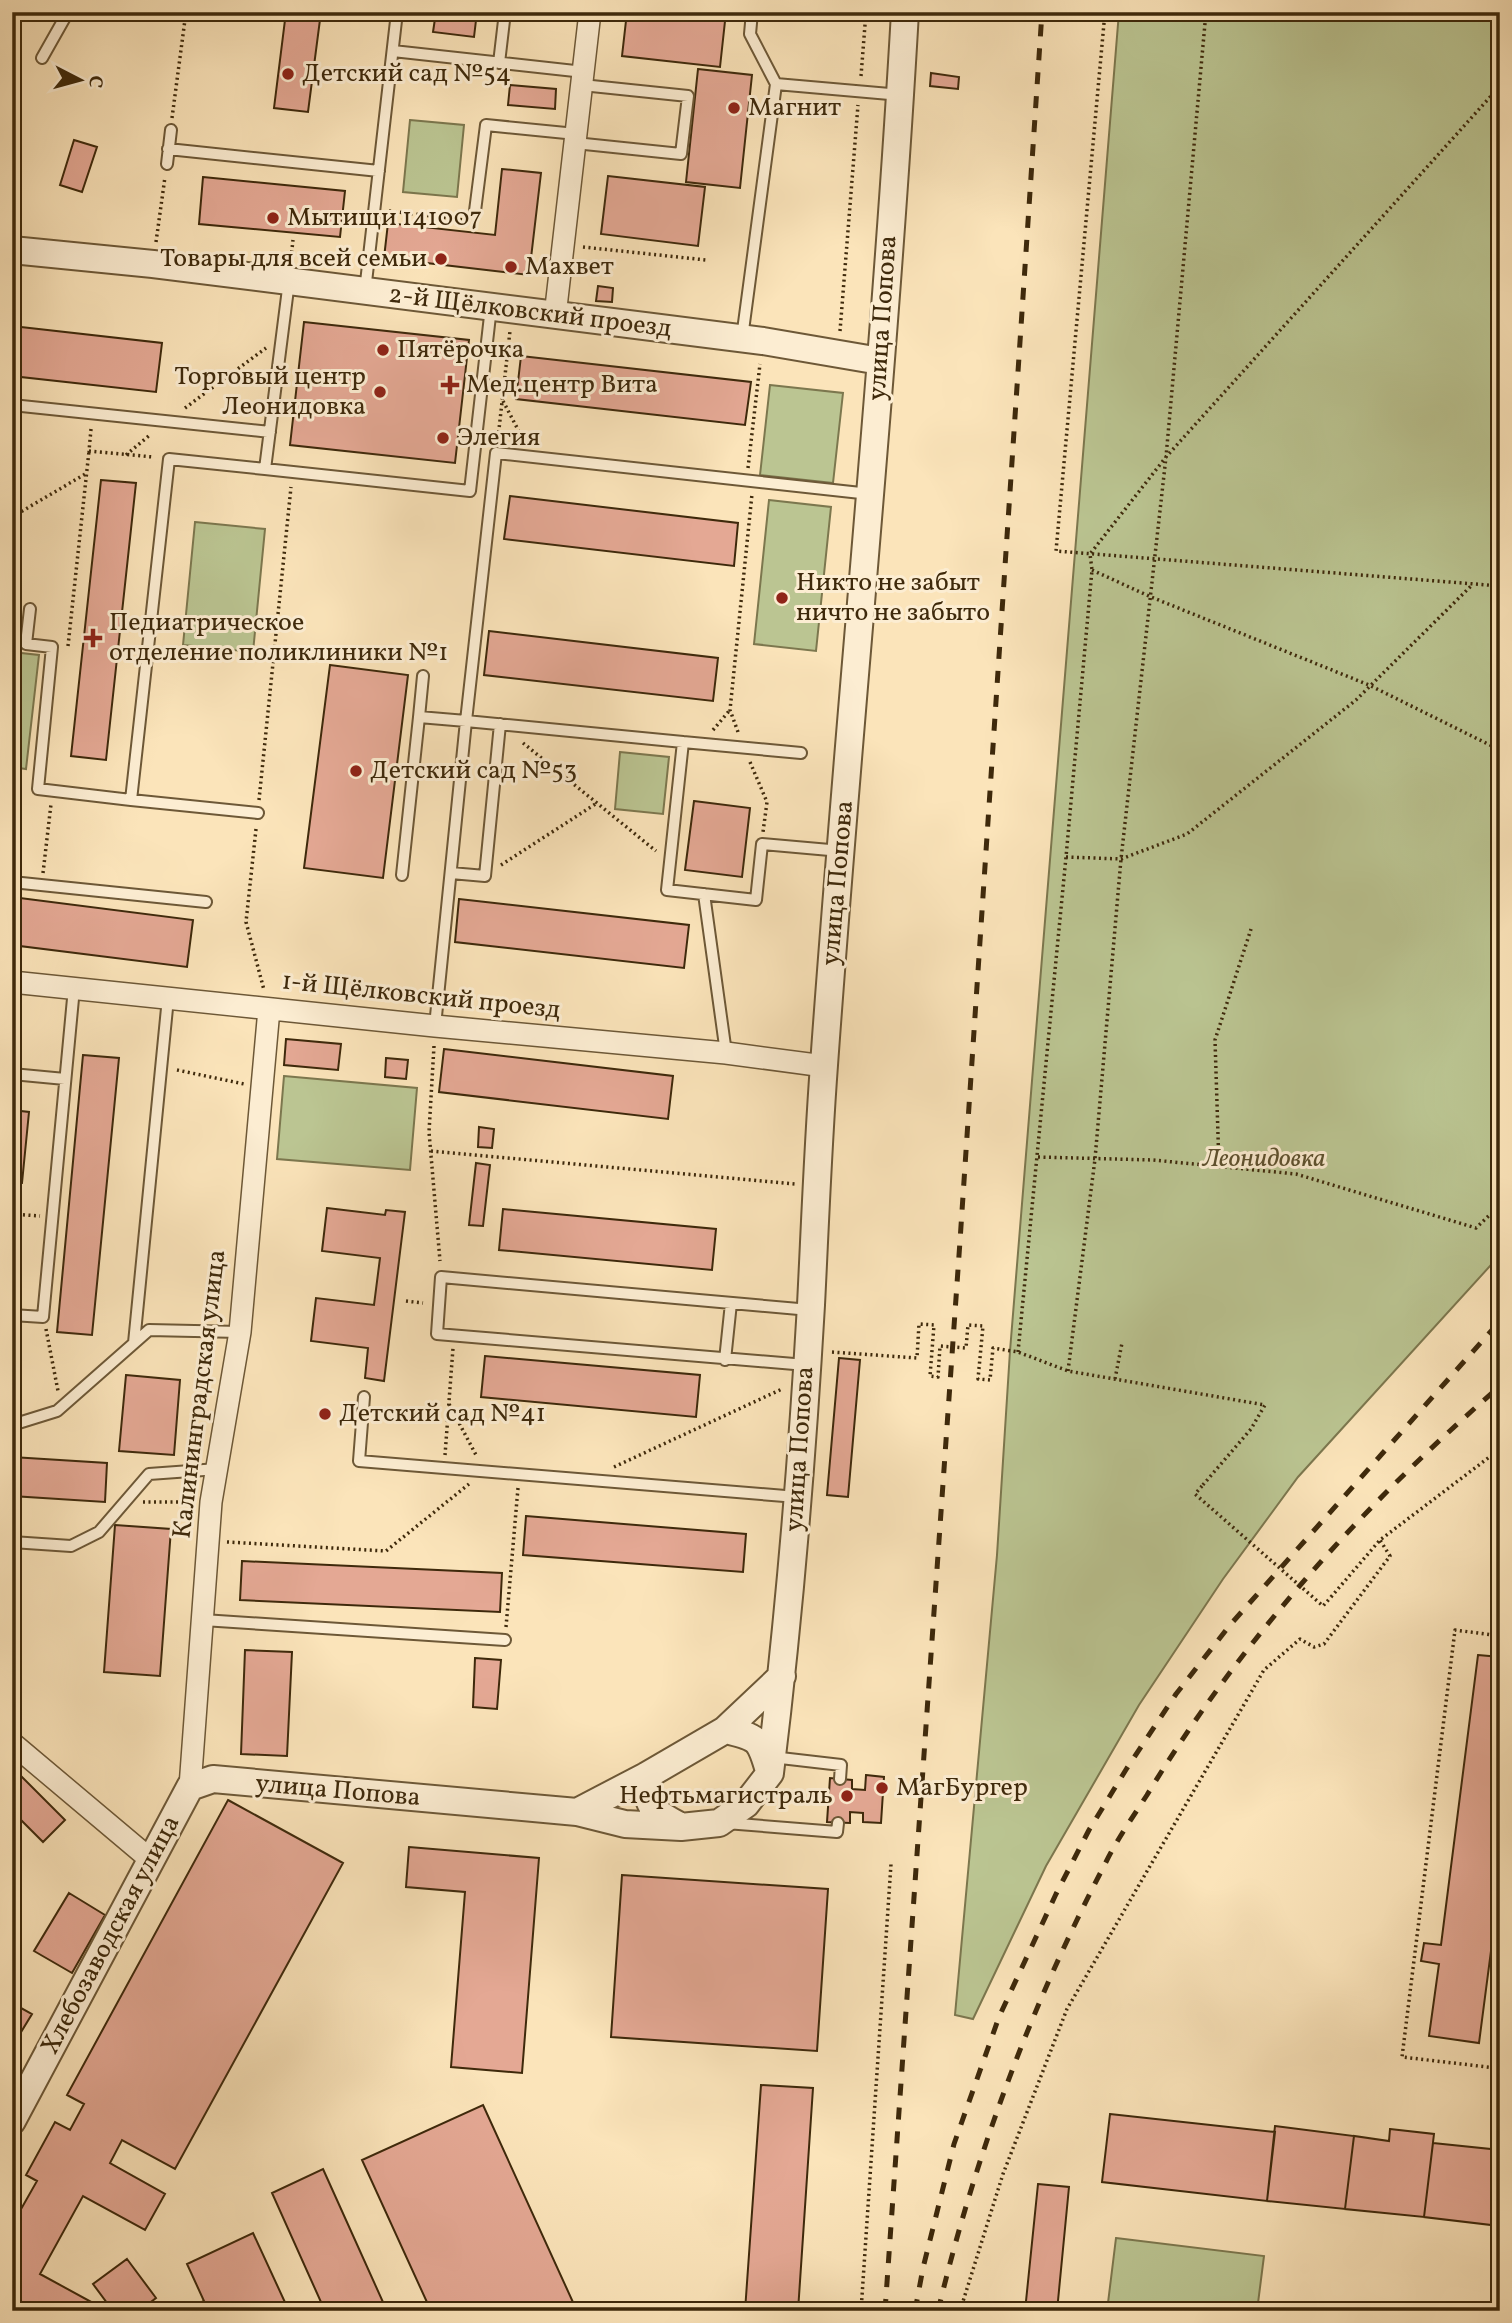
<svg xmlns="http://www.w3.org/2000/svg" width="1512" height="2323" viewBox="0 0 1512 2323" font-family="Vollkorn,serif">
	<rect width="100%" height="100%" fill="#fbe4ba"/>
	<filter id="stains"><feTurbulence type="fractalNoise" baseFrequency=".00286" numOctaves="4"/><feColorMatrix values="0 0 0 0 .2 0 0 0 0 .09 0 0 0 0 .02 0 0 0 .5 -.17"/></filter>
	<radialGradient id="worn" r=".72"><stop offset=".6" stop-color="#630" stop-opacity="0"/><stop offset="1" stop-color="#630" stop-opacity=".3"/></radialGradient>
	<path fill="#bbc592" stroke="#7c774e" stroke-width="2" d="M1119 12H1500V1255L1298 1477 1223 1579 1139 1705 1046 1866 973 2019 955 2015 997 1555 1010 1351Z
		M410 120 464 125 457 197 403 192Z
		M770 385 843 393 833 483 760 475Z
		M769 500 831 507 816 651 754 644Z
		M195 522 265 529 253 652 183 645Z
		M12 652 39 655 26 769 12 767Z
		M620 752 669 757 663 814 615 809Z
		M284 1076 417 1088 410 1170 277 1159Z
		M1116 2238 1264 2256 1257 2311H1107Z"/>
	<path fill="#e4a894" stroke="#3e290b" stroke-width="2" d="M286 12H321L308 112 274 108Z
		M436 12H477L474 37 433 32Z
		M627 12H726L720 67 622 56Z
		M698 69 752 75 740 188 686 182Z
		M931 73 959 77 958 89 930 86Z
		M510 85 556 89 555 109 508 105Z
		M74 140 97 147 82 192 60 185Z
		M502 169 541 173 529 275 384 258 388 223 495 235Z
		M608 176 705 187 698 246 601 234Z
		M203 177 345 191 340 237 199 224Z
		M598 286 613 288 612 302 596 301Z
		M304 322 469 340 455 463 290 445Z
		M12 326 162 343 156 392 12 376Z
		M521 356 751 382 745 425 516 399Z
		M101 480 136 483 106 760 71 756Z
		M510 496 738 523 734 566 504 539Z
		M489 631 718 658 713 701 484 675Z
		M330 665 408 675 383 878 304 868Z
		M694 801 750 808 742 877 685 870Z
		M12 897 193 920 187 967 12 945Z
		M459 899 689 925 684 968 455 942Z
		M286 1039 341 1044 338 1070 284 1065Z
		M444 1049 673 1076 668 1119 439 1092Z
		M83 1055 119 1058 92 1335 57 1332Z
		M386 1058 408 1060 406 1079 385 1077Z
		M12 1110 29 1112 22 1183 12 1182Z
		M479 1127 494 1129 492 1148 478 1147Z
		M476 1163 490 1165 483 1226 469 1225Z
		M327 1208 385 1215 386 1210 405 1212 384 1381 365 1378 368 1348 311 1341 316 1298 374 1305 380 1258 322 1251Z
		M503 1209 716 1229 712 1270 499 1250Z
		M485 1356 700 1375 696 1417 481 1397Z
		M839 1358 860 1360 848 1497 827 1495Z
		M126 1375 180 1380 174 1455 119 1451Z
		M12 1457 107 1463 105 1502 12 1496Z
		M526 1516 746 1534 743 1572 523 1555Z
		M115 1525 171 1529 160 1676 104 1672Z
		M242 1561 502 1573 500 1612 240 1600Z
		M245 1650 292 1652 287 1756 241 1754Z
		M1478 1655 1500 1657V1882L1479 2043 1429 2036 1439 1964 1421 1961 1424 1943 1441 1945Z
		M475 1658 501 1660 497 1709 473 1707Z
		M15 1770 65 1820 43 1842 12 1811V1772Z
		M866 1775 884 1777 881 1823 863 1822V1813L850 1812V1823L827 1822 830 1778 852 1780V1789L865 1790Z
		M228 1800 343 1863 175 2169 122 2140 110 2163 165 2194 145 2230 83 2196 40 2274 95 2304 92 2311H12V2225L37 2181 26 2175 55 2122 70 2130 84 2104 67 2095Z
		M409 1847 539 1858 522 2073 451 2067 465 1892 406 1887Z
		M622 1875 828 1889 817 2051 611 2037Z
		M69 1893 105 1915 72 1973 34 1951Z
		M12 2003 32 2014 12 2047Z
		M761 2085 813 2088 798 2311H745Z
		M483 2105 577 2311H431L362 2160Z
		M1110 2114 1275 2132 1267 2201 1102 2182Z
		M1275 2126 1354 2136 1345 2209 1267 2201Z
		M1390 2129 1434 2134 1424 2217 1345 2209 1354 2136 1389 2141Z
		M1433 2143 1500 2150V2226L1424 2217Z
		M323 2169 387 2311H325L272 2193Z
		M1038 2184 1069 2187 1057 2311H1025Z
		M253 2233 289 2311H182L204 2301 187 2264Z
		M127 2259 156 2298 139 2311H113L93 2284Z"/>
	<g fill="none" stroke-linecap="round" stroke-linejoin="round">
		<g stroke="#6d5837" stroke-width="14">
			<path id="service" d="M752 12 750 34 776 84
				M393 51 584 72
				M42 58 68 12
				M499 63 505 12
				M575 143 681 154 688 96 582 85
				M168 149 379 171
				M167 164 171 130
				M475 211 486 125 576 134
				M289 281 265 469 470 491 491 307
				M365 291 397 12
				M742 338 776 84 901 95
				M12 405 270 432
				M30 609 26 644 52 647 38 789 131 800
				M419 717 423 676
				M683 742 801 753
				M258 813 131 800 169 459 265 469
				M451 873 485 876 500 724
				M402 875 419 717 466 721 496 453 870 494
				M12 882 206 902
				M704 894 726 1053
				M435 1026 466 721 683 742 667 890 756 900 762 844 841 851
				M12 1074 65 1079
				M12 1315 43 1317 74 988
				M134 1343 168 998
				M725 1360 731 1303
				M806 1365 437 1334 441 1277 810 1310
				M364 1397 359 1461 797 1497
				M12 1425 57 1411 149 1330 240 1332
				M12 1542 71 1546 99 1532 149 1474 218 1469
				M203 1620 505 1640
				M772 1757 841 1765 840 1779
				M726 1823 837 1832 838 1823"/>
		</g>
		<g stroke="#6d5837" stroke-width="24">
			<path id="minor" d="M555 316 590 12
				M12 982 435 1026 726 1053 824 1066
				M12 1743 151 1860
				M190 1787 211 1502 240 1332 269 1009"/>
		</g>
		<g stroke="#6d5837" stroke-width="30">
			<path id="tertiary" d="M12 250 153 264 652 327 763 341 880 361
				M725 1730C758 1737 760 1739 769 1771
				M770 1773C789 1618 802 1461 811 1305 815 1225 818 1145 824 1065 849 714 885 364 905 12
				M646 1776C647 1808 653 1812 680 1826
				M577 1812 646 1776 725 1730 782 1676
				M12 2121 190 1787 213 1779 577 1812 625 1824 681 1827 719 1823 746 1804 770 1773"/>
		</g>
		<path stroke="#3e290b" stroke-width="3.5" stroke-dasharray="2 3.5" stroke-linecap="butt" d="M1105 12 1056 551 1500 586
			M861 76 866 12
			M172 118 186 12
			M389 211 465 220
			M156 242 165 177
			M583 247 706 260
			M291 258 293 240
			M840 331 858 105
			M503 401 524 441
			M185 408 266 348
			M91 429 89 451 153 457
			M498 438 510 331
			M126 455 151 434
			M748 468 760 364
			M12 517 87 473
			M1092 570 1151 597 1369 685 1500 750
			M68 646 89 451
			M713 730 730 710
			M738 732 730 710 752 494
			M523 743 656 851
			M750 762 767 802 763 832
			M259 800 291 487
			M256 829 246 922 264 990
			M1066 857 1121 859 1187 834 1356 700 1473 584
			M501 865 597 803
			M43 873 51 804
			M434 1046 429 1132 440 1261
			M177 1070 244 1084
			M431 1151 795 1184
			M1038 1157 1153 1160 1296 1174 1476 1228 1500 1205
			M1219 1167 1215 1040 1251 929
			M12 1214 40 1216
			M406 1301 423 1303
			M46 1329 58 1391
			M832 1352 917 1358 919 1324 934 1325 930 1376 938 1377 940 1346 966 1348 968 1325 983 1326 978 1379 990 1380 993 1348 1018 1352 1068 1371 1265 1405 1251 1429 1202 1486
			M1018 1352 1066 857 1092 570 1090 554 1166 457 1500 86
			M1068 1371 1095 1159 1121 859 1166 457 1206 12
			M1115 1379 1122 1343
			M449 1404 476 1455
			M445 1455 453 1348
			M614 1467 782 1389
			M143 1502H191
			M227 1542 386 1551 469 1484
			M1331 1597 1380 1540 1500 1449
			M506 1627 518 1488
			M1500 1636 1455 1630 1402 2057 1496 2068 1500 2038
			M861 2311 891 1864
			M960 2311 1003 2174 1067 2009 1264 1670 1300 1639 1314 1647 1324 1644 1390 1556 1380 1540"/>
		<use href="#service" stroke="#fcedd2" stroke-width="10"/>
		<use href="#minor" stroke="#fcedd2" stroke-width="21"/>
		<use href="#tertiary" stroke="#fcedd2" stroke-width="26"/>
		<path stroke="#3e290b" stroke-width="5" stroke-dasharray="12 12" stroke-linecap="butt" d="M885 2311 960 1241 1042 12
			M915 2311 923 2268 954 2144 999 2017 1056 1894 1089 1830 1127 1768 1176 1694 1230 1625 1500 1321
			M938 2311C975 2156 1030 2008 1104 1866 1116 1841 1132 1818 1147 1795 1241 1640 1363 1505 1500 1386"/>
		<path stroke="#3e290b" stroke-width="3.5" stroke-dasharray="2 3.5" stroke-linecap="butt" d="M1202 1486 1195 1494 1323 1606 1331 1597"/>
	</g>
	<g fill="#8f2418" stroke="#fcedd2" stroke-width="2.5">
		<circle cx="288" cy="74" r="7"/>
		<circle cx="734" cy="108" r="7"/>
		<circle cx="273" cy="218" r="7"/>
		<circle cx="441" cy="259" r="7"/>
		<circle cx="511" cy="267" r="7"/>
		<circle cx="383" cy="350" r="7"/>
		<path d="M446.5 374.5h7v7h7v7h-7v7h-7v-7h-7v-7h7z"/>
		<circle cx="380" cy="392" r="7"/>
		<circle cx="443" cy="438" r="7"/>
		<circle cx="782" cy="598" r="7"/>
		<path d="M89.5 627.5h7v7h7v7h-7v7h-7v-7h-7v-7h7z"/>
		<circle cx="356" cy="771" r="7"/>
		<circle cx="325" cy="1414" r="7"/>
		<circle cx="882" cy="1788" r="7"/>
		<circle cx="847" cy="1796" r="7"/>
	</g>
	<g text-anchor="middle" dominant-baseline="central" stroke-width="6" stroke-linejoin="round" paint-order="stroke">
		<g font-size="26" fill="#3e290b" stroke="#fcedd2" text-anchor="start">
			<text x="302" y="74">Детский сад №54</text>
			<text x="748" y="108">Магнит</text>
			<text x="287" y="218">Мытищи 141007</text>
			<text x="427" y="259" text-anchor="end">Товары для всей семьи</text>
			<text x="525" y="267">Махвет</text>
			<text x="397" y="350">Пятёрочка</text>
			<text x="366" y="377" text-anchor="end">Торговый центр<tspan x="366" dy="30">Леонидовка</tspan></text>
			<text x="466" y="385">Мед.центр Вита</text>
			<text x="457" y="438">Элегия</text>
			<text x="796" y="583">Никто не забыт<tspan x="796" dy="30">ничто не забыто</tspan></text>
			<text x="109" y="623">Педиатрическое<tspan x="109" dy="30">отделение поликлиники №1</tspan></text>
			<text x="370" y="771">Детский сад №53</text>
			<text x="339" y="1414">Детский сад №41</text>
			<text x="896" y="1788">МагБургер</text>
			<text x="833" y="1796" text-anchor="end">Нефтьмагистраль</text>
		</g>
		<g font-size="26" fill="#3e290b" stroke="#fcedd2">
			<text transform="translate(530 312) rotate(7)">2-й Щёлковский проезд</text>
			<text transform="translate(883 318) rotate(-86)">улица Попова</text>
			<text transform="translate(838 883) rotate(-85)">улица Попова</text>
			<text transform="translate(421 996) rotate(6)">1-й Щёлковский проезд</text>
			<text transform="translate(200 1394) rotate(-83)">Калининградская улица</text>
			<text transform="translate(800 1449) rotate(-86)">улица Попова</text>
			<text transform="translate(338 1791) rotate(5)">улица Попова</text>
			<text transform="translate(111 1935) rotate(-62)">Хлебозаводская улица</text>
		</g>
		<g font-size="26" font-style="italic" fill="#5d502d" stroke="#fcedd2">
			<text x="1264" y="1159">Леонидовка</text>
		</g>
	</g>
	<rect width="1512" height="2323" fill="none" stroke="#fbe4ba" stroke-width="42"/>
	<rect x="14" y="14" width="1484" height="2295" fill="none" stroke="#3e290b" stroke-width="3.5"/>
	<rect x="21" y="21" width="1470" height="2281" fill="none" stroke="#3e290b" stroke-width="2"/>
	<g transform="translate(80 80) rotate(96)" stroke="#fcedd2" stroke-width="5" paint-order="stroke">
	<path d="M0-5L12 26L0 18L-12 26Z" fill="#3e290b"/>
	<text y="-10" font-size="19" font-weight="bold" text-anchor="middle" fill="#3e290b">С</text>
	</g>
	<rect width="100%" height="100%" filter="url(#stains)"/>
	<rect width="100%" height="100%" fill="url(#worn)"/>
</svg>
